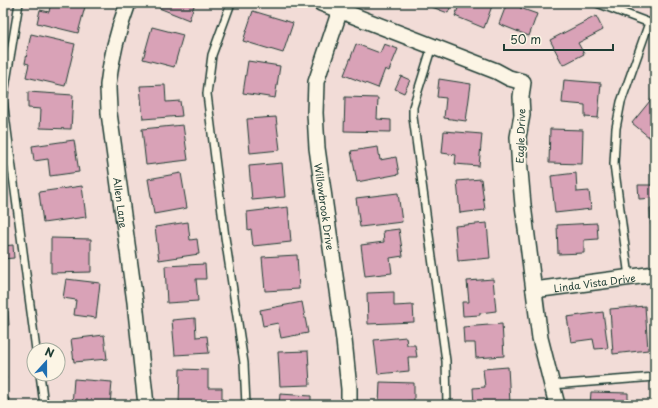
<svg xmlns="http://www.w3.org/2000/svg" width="658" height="408" viewBox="0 0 658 408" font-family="'Playpen Sans',sans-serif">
	<rect width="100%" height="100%" fill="#f2dcd7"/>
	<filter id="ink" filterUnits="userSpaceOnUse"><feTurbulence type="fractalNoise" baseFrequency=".025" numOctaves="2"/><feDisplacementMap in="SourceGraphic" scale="8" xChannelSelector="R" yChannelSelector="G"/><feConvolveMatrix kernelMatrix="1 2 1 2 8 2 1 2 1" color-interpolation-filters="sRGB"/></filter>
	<g filter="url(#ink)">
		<path fill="#d9a2b7" stroke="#1f3d34" d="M51 3H86L78 33 37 23 40 10 49 12Z
			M161 3H195L189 20 159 8Z
			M421 3H452L448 13Z
			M460 3H493L484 28 455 16Z
			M507 3H522L520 8 537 14 529 36 499 24Z
			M253 11 293 23 283 53 243 41Z
			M596 16 603 30 578 43 584 54 563 65 550 40Z
			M152 27 183 35 174 67 143 59Z
			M31 34 75 44 65 86 26 77 29 64 25 63Z
			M356 44 380 53 384 44 398 49 389 71 385 69 378 88 344 75Z
			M248 61 280 66 275 98 243 93Z
			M401 76 410 80 404 93 395 89Z
			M439 79 471 84 466 121 444 118 446 98 437 97Z
			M564 80 601 83 598 118 585 117V105L562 103Z
			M165 85 166 102 180 101 182 116 143 119 140 86Z
			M28 92 73 95 71 129 40 128 41 109 28 108Z
			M654 96H655V142L632 123Z
			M345 97 378 98 377 119 391 120V132L344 131Z
			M276 117 280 150 250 153 247 119Z
			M183 125 188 160 146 165 142 129Z
			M550 129 583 130 582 164 549 163Z
			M444 131 482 134 479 166 455 164 456 155 442 153Z
			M74 140 79 172 50 176 48 159 34 161 32 146Z
			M378 147 380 160 396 157 399 174 357 182 351 151Z
			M282 163 285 197 252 200 249 166Z
			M651 164H655V198L639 199 638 185H652Z
			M181 173 187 208 154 214 148 179Z
			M576 173 577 192 589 191 591 209 555 213 551 176Z
			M481 179 485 210 460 213 457 181Z
			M82 186 86 217 43 223 39 192Z
			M398 193 402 222 360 227 356 198Z
			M288 207 291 242 253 246 251 229 248 230 247 212Z
			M650 208H655V225H651Z
			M188 222 190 240 197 239 199 254 159 260 155 227Z
			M487 223 490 258 458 261 455 226Z
			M597 223 598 239 584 240V253L558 254 557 225Z
			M399 229 403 256 390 258 392 273 365 276 361 245 384 242 383 231Z
			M51 238 91 239V272L51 273Z
			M13 245 14 258 3 259V246Z
			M297 255 299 289 265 291 262 257Z
			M205 264 206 279H196L198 301 167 303 165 266Z
			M66 279 100 283 96 318 74 315 76 300 63 298Z
			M493 279 496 311 480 313V315L463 316 462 302H469L467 281Z
			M394 292V306L413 305 414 322 368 324 367 293Z
			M302 302 308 333 281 338 278 323 263 326 260 310Z
			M645 306 648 350 613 354 610 309Z
			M8 311 9 325 3 326V312Z
			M603 312 608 348 595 349 593 339 571 342 567 317Z
			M195 318 196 337 207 336 209 353 175 355 172 320Z
			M502 324 504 356 476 358 475 343H464L463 327Z
			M104 335 107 359 74 362 71 339Z
			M406 337 407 345H415L417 357H408L409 371 378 374 374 340Z
			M308 351 310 385 280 386 278 352Z
			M3 359 6 379 3 380Z
			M508 367 510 403 474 405 473 388 485 387 483 369Z
			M180 369 208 370V388H222V405H179Z
			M74 379 112 382 110 405H72Z
			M380 382 414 383V401H407V405H379Z
			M591 392 628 393V405H590Z
			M280 394 311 396V405H279Z
			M3 398H9L8 405H3Z"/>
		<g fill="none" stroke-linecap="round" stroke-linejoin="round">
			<g stroke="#1f3d34" stroke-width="10">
				<path id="lane" d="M19 3 3 100 36 350
					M231 3 212 55 207 94 225 237 244 363 246 405
					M597 3 655 25
					M432 46 413 107V117L446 361 447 405
					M629 277 614 164 616 128 621 102 649 23
					M40 374 44 405
					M552 385 655 377"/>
			</g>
			<g stroke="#1f3d34" stroke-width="18">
				<g id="street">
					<path id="s1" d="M128 3C118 30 111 57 108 85 108 94 109 104 109 113L135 302 146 405"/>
					<path d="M321 3 496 71 509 78 523 82 521 97 522 115 518 137 520 171 523 205 540 338 557 405"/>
					<path id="s2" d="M340 10 316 82 315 113 317 148 344 340 349 389V405"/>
					<path id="s3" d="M534 290 655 274"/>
				</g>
			</g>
			<use href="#lane" stroke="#fcf5e5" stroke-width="7"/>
			<use href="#street" stroke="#fcf5e5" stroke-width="15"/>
		</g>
	</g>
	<g text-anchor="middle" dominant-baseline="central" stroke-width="3.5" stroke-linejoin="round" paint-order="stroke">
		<g font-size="10" fill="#1f3d34" stroke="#fcf5e5">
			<text transform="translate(520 136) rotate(-88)">Eagle Drive</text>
			<text stroke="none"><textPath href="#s1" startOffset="203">Allen Lane</textPath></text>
			<text stroke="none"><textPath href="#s2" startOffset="201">Willowbrook Drive</textPath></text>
			<text stroke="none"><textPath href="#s3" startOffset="61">Linda Vista Drive</textPath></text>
		</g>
	</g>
	<rect width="658" height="408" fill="none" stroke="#fcf5e5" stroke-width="16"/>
	<rect x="8" y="8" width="642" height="392" fill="none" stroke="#1f3d34" stroke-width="1.5" filter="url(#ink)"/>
	<g transform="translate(46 362) rotate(21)"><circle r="19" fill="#fcf5e5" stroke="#a4ab9e"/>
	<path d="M0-3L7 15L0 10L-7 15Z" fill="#1f6fb2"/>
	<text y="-6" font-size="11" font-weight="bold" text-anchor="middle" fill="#1f3d34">N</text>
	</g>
	<path d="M504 44v6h109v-6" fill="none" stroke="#1f3d34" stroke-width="2"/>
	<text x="510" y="44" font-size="12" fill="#1f3d34" stroke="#fcf5e5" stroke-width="3" paint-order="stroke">50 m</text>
</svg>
